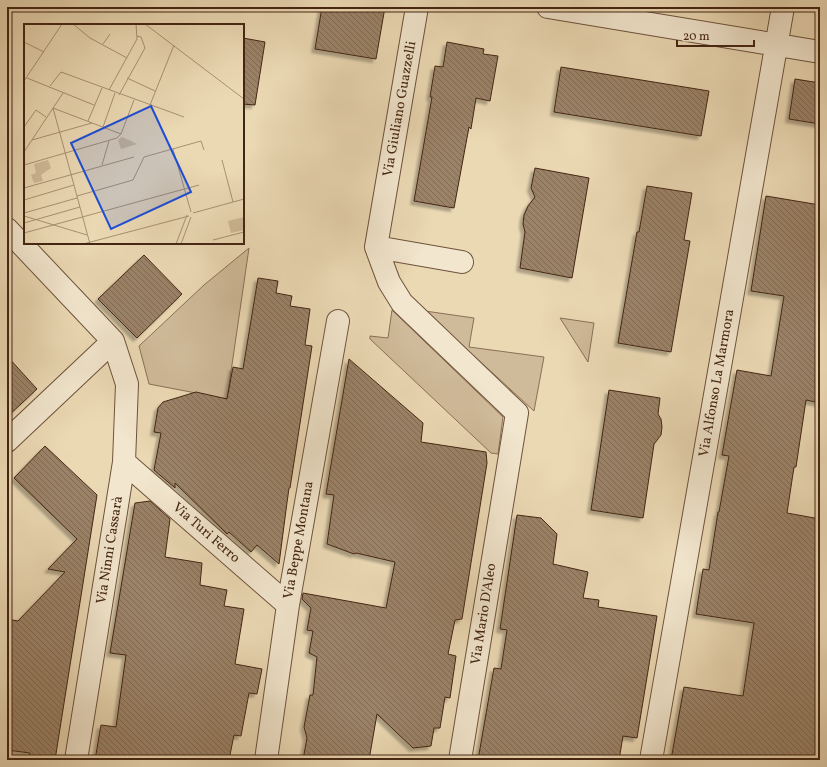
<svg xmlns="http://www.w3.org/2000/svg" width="827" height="767" viewBox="0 0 827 767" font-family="Vollkorn,serif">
	<defs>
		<pattern id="building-back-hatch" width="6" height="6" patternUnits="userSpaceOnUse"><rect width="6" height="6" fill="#9b8367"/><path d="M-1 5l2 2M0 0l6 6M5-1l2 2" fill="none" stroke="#806b54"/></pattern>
		<filter id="shadow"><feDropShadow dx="-3.5" dy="3.5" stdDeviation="1" flood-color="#0004"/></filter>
	</defs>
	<rect width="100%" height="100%" fill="#ebd9b4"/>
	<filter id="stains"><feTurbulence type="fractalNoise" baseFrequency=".005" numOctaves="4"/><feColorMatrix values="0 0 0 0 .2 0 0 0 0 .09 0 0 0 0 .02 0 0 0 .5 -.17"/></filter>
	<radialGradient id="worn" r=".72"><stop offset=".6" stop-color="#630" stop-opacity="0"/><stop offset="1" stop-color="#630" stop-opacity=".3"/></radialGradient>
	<path fill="#cfba99" stroke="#8a7056" d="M249 248 227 399 149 384 139 346 204 285Z
		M392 310 503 417 498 454 491 453 370 339V336L388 338Z
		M425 311 474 318 469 347 544 357 534 411Z
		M560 318 594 323 588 362Z"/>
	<path fill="url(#building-back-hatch)" stroke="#442513" filter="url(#shadow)" d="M322 7H385L376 59 315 49Z
		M243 38 265 42 255 105 243 104Z
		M447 42 484 49 483 54 498 56 490 101 476 98 471 129 469 127 454 208 414 201 432 97H430L435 66 443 67Z
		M561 67 709 91 701 136 554 112Z
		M795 79 820 83V124L789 119Z
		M535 168 589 178 572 278 520 268 525 232 523 224 524 215 528 206 535 197 531 188Z
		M647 186 692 193 684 240 690 241 671 352 618 343 637 232H639Z
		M766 196 820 205V403L806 400 796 467H794L787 513 820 519V760H671L684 687 743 696 754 623 696 614 703 569 709 570 718 512H719L729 456 722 455 729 415 737 370 771 376 784 296 751 291Z
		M144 255 182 294 137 338 98 299Z
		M258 278 278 281 276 293 292 296 290 306 310 309 305 345 312 346 290 488H289L286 510 279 564 257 545 251 552 229 532 227 534 175 483V488L154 470 161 433 154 432 158 408 163 402 196 392 227 399 233 367 243 369Z
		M7 356 37 389 7 417Z
		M349 359 423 423 421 442 486 452 487 463 462 619 455 620 448 654 456 656 450 698 445 697 440 728H434L431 746 413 748 377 714 369 760H303L307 738 304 727 310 695H313L317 657 309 653 313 631 307 630 311 608 302 599 303 593 386 608 395 562 356 553 354 554 327 544 334 495 326 494Z
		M609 390 660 398 658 414 661 419 662 427 661 435 654 444 643 518 591 510Z
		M45 446 97 495 55 760H29L30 753 7 750V619L18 621 65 572 48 569 77 539 14 478Z
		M150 501 170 519 165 557 202 563 200 585 227 590 224 606 244 609 235 664 262 669 257 694 249 693 241 736 234 735 229 760H95L101 725 116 727 126 655 110 653 135 503Z
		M517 515 541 518 557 534 553 564 588 572 583 598 599 600 598 607 657 616 637 738 623 736 619 760H478L494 668 501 669 507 630 500 629Z"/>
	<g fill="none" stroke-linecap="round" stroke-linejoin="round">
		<g stroke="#6e523b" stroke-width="24">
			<path id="minor" d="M417 7 376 247 389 282 402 303 517 413 460 760
				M548 7 820 52
				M7 229 113 341 127 384 124 462 76 760
				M376 247 462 262
				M7 441 113 341
				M124 462 288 605
				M266 760 288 605 338 321
				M651 760 783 7"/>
		</g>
		<use href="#minor" stroke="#f2e6ce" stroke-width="22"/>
	</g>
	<g text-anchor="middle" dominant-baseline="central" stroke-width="3.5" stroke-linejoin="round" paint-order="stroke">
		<g font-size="14" fill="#442513" stroke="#f2e6ce">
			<text transform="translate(400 109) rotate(-80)">Via Giuliano Guazzelli</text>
			<text transform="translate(717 383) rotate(-80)">Via Alfonso La Marmora</text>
			<text transform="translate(206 533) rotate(41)">Via Turi Ferro</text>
			<text transform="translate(299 540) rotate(-80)">Via Beppe Montana</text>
			<text transform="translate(110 550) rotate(-81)">Via Ninni Cassarà</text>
			<text transform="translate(484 614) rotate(-81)">Via Mario D'Aleo</text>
		</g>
	</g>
	<g transform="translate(24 24)">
		<rect width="220" height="220" fill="#ebd9b4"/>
		<path d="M98 113 107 117 113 120 97 125 94 116ZM24 136 27 144 17 151 19 157 10 159 7 151 12 149 10 140ZM220 193V206L207 209 204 197Z" fill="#cfba99"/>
		<path fill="none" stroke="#a89174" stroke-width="1" d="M49 0 66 14 103 34M121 0 220 75M0 18 20 28M79 20 86 10M3 54 70 81M103 54 131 67M0 57 38 0M26 62 37 48 160 93M85 66 113 15 112 0M95 71 121 24 117 13 113 12M126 81 150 21M29 84 66 220M29 84 97 110M64 97 78 64M0 103 12 86 22 93M79 103 91 69M8 116 68 99M149 125 167 188M0 128 39 69M198 136 209 178M0 141 93 114 97 110 110 76M78 141 85 117M0 164 110 133M53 172 109 156 120 133 177 117 180 126M0 176 50 161M0 189 53 174M169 189 220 175M0 192 63 211M0 199 56 183M0 209 175 161M189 216 220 208M59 220 165 192M152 220 163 191M157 220 167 193"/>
		<path fill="#1d4ed8" fill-opacity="0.15" stroke="#1d4ed8" stroke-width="2" d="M127 82 167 168 87 205 47 119Z"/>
		<rect width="220" height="220" fill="none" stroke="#442513" stroke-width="2"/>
	</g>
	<rect width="827" height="767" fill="none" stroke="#ebd9b4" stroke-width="24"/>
	<rect x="8" y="8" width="811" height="751" fill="none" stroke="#442513" stroke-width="2"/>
	<rect x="12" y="12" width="803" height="743" fill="none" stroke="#442513"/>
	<path d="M677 40v6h77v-6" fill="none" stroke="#442513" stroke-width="2"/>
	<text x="683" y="40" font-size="12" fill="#442513" stroke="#f2e6ce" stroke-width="3" paint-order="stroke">20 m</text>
	<rect width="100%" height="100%" filter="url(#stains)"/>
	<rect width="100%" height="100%" fill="url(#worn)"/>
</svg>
